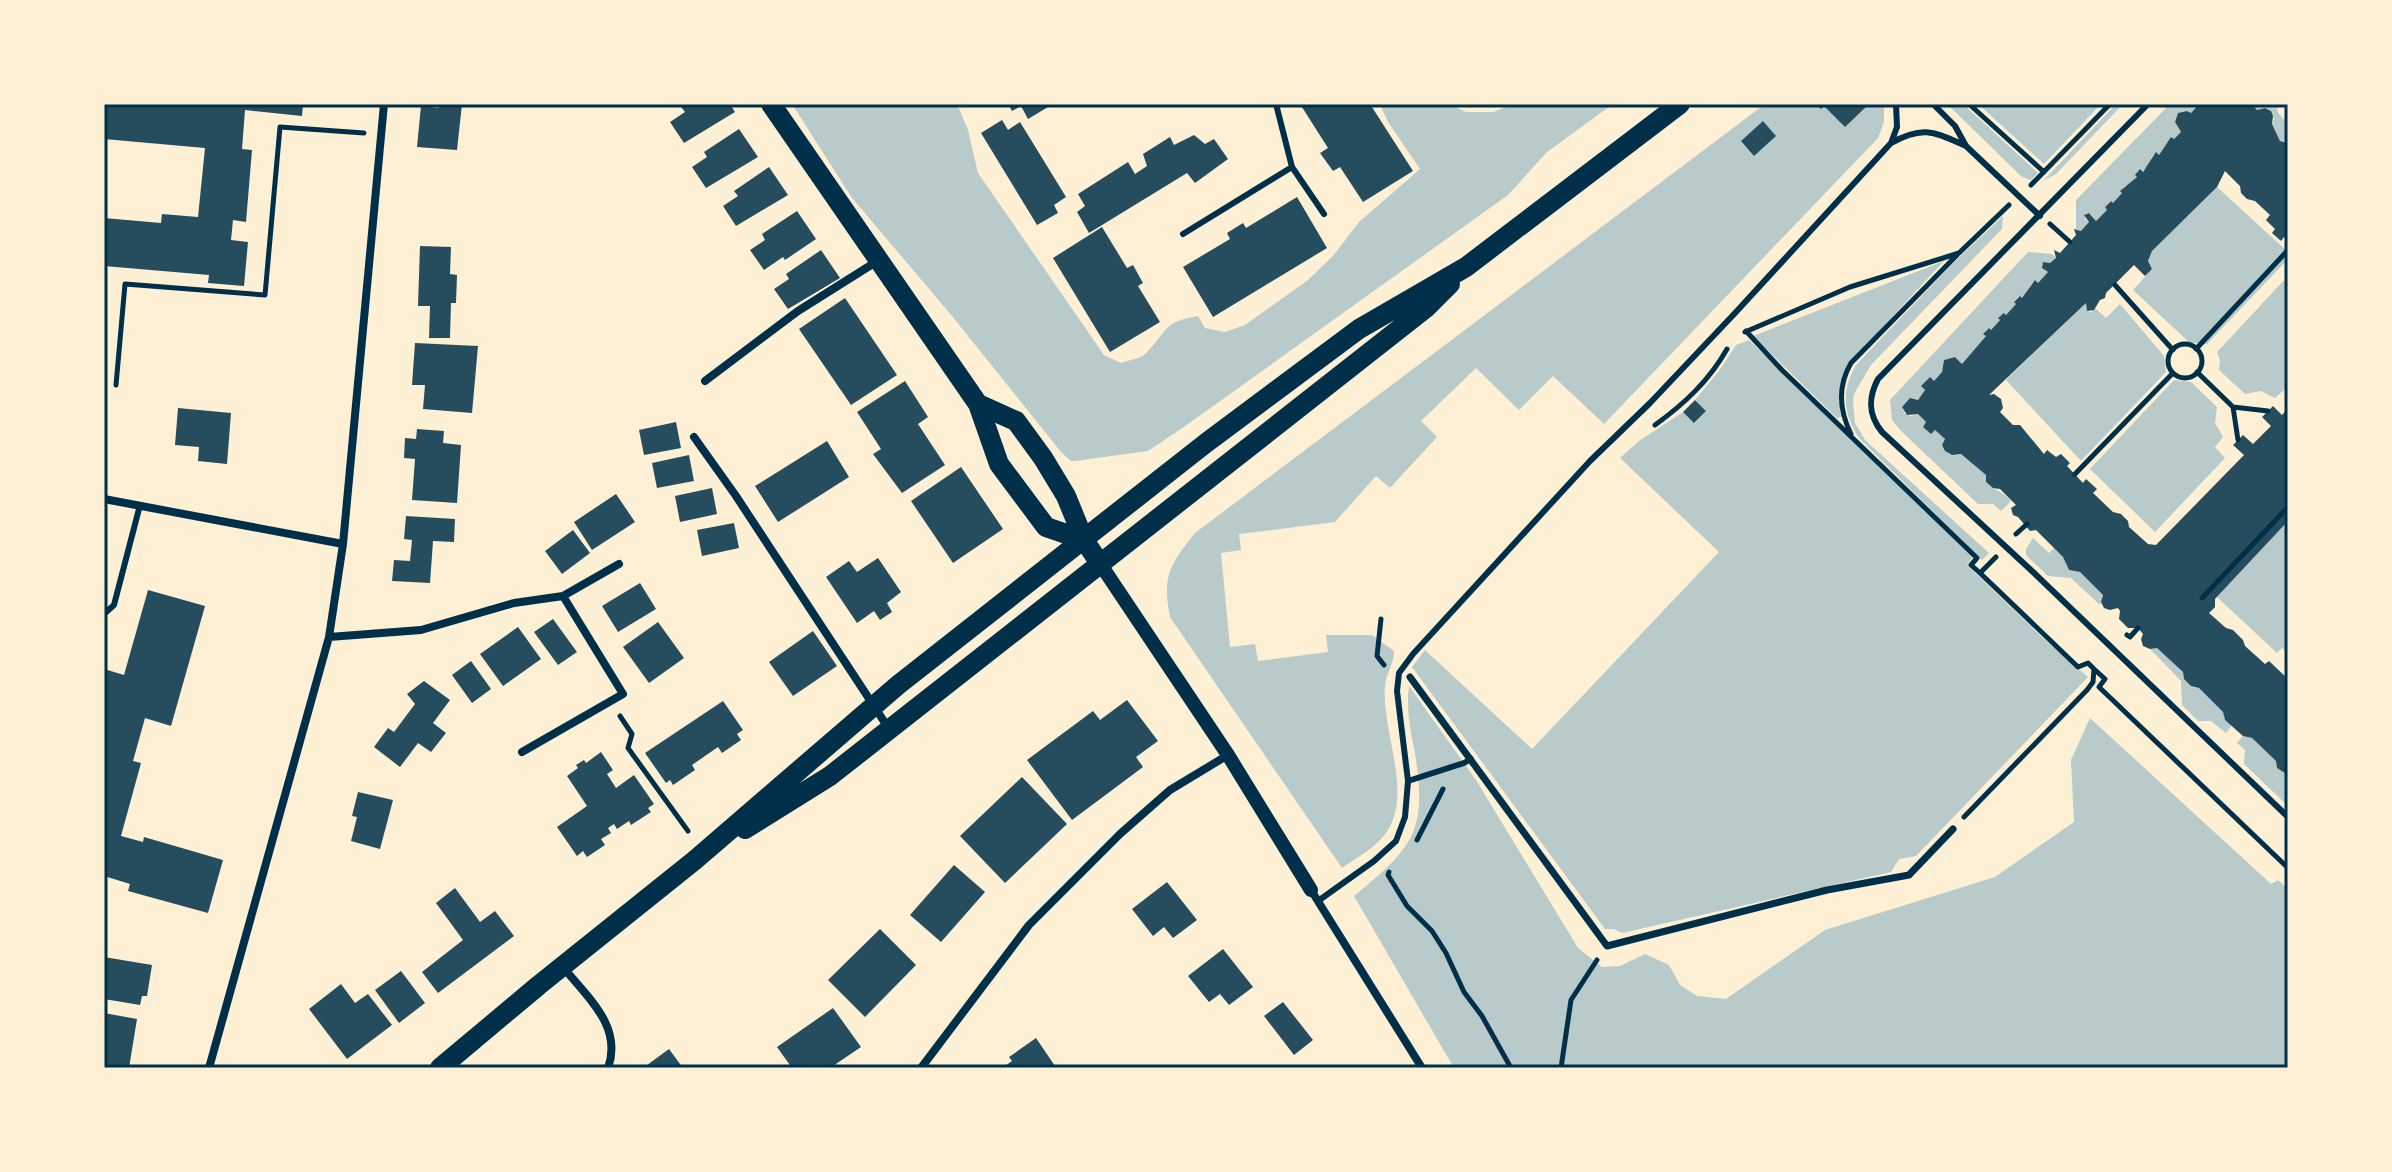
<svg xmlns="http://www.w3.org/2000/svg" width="2392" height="1172" viewBox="0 0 2392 1172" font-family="Spectral,serif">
	<rect width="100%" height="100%" fill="#fdf0d5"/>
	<path fill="#b9caca" d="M792 104H957L968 130 978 173 1104 355 1121 363C1129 360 1140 359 1146 353 1168 331 1162 322 1198 316L1205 328 1225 332 1245 325 1308 280 1333 256 1359 222 1420 169 1388 122 1380 104H1449L1466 112H1493L1514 104H1613L1547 152 1508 195 1181 429 1148 451 1075 461H1071L1061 452 952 316 852 198Z
		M1765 104H1884V122L1878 138 1604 424 1553 376 1519 410 1476 368 1421 421 1437 437 1390 488 1376 476 1335 522 1239 534 1241 550 1221 553 1230 647 1255 644 1258 661 1328 652 1326 635H1372L1394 651C1394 664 1386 674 1385 686 1381 730 1414 794 1386 833 1375 848 1356 858 1342 868L1170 617C1162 575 1170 565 1195 533Z
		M1947 104H1963L2038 173 2031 180 2022 177Z
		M1978 104H2101L2044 164Z
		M2116 104H2123L2056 174 2043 181Z
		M2170 104H2199L2191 113 2187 111 2178 113 2175 122 2181 132 2174 139 2171 137 2159 155 2156 153 2151 158 2153 160 2128 187 2126 185 2121 191 2122 193 2113 203 2110 201 2105 207 2107 210 2096 221 2091 214 2086 213 2085 219 2089 222 2081 231 2076 229V200Z
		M2252 104 2277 106 2278 113 2288 123V143L2280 141 2272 124 2274 119 2271 111 2265 108 2257 110Z
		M2217 187 2288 252V259L2207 344 2190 343 2133 290 2152 269 2148 261 2152 251Z
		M2003 216 2002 229 1871 365 1854 394 1853 402 1855 423 1865 440 1989 553 1982 560 1859 438C1843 414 1841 391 1856 365L1952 264Z
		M2028 252 2052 254 2056 258 2050 263 2043 262 2042 268 2048 272 2038 283 2035 281 2030 286 2032 288 2022 298 2020 296 2014 301 2016 304 2006 315 2004 313 1999 317 2000 320 1991 330 1989 328 1984 333 1986 336 1962 364 1955 357 1944 360 1942 372 1934 381 1930 377 1922 386 1925 390 1918 400 1910 398 1902 407 1905 414 1910 416 1918 414 1926 422 1923 427 1935 430 1945 439 1942 445C1946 454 1952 457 1961 454L1986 475V482C1995 490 2003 492 2011 501L2001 511 1993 504H1978L1900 430 1892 420 1890 400Z
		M1944 261 1854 358 1839 394 1841 417 1837 418 1753 336Z
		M2288 276V393L2284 390 2275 398 2261 391 2245 394 2219 370 2220 360 2217 352Z
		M2086 303 2087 311 2091 312 2095 308 2106 318 2120 304 2164 356 2166 372 2081 461 2006 380Z
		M1749 340 1973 556 1967 565 2042 637 2088 677 1916 856 1899 859 1891 872 1622 933 1614 929H1605L1412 667 1425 650 1532 749 1719 552 1620 458 1639 441 1683 412 1695 423 1706 411 1695 400 1719 371 1736 345Z
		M2174 380 2191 382 2217 407 2215 423 2223 437 2215 447 2225 458 2155 532 2090 469Z
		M2288 521V653L2282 648 2277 653 2217 597Z
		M2033 538 2049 553 2054 548 2063 557 2069 570 2080 572 2103 595 2100 605 2071 578 2048 576 2026 555V549Z
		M2157 648 2183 672 2184 679 2191 686 2199 688 2223 712 2225 720 2232 725 2226 733 2211 721H2198L2182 705 2181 681 2150 649Z
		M1409 686 1476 780 1578 948 1602 967 1620 966 1645 954 1669 965 1680 985 1697 996 1726 999 1825 930 1995 877 2074 822 2071 760 2090 718 2271 884 2278 880 2288 889V1068H1454L1354 896C1416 846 1428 828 1414 748 1410 728 1406 707 1409 686Z
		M2243 736 2252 738 2276 761 2277 768 2288 775V806L2244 764 2245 750 2237 743Z"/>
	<path fill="#264d5e" d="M104 104H303L302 116 245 110 242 149 252 150 246 222 233 220 231 240 248 242 244 286 208 283 209 275 104 266V218L161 223 162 214 198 217 205 148 104 139Z
		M439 104H462L457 150 417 147 421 106 439 108Z
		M686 104H730L735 112 684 143 670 122 685 112 681 107Z
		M1008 104H1053L1028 119 1021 106 1012 111Z
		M1300 104H1370L1413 171 1363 202 1340 167 1333 171 1320 153 1328 148Z
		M1816 104H1869L1845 127 1824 106 1821 109Z
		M2199 104H2252L2257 110 2265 108 2271 111 2273 116 2272 124 2280 141 2288 143V241L2284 237 2281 241 2272 233 2275 229 2266 220 2270 215 2255 201 2247 199 2241 193 2240 186 2225 171 2217 187 2152 251 2148 261 2152 269 2145 276 2134 265 2106 293 2105 298 2100 300 2094 310 2087 311 2086 303 1989 395 1994 394 2001 399 2003 408 2000 412 2013 425H2020L2044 454 2047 450 2056 457 2061 454 2070 463 2067 466 2083 483 2086 479 2097 489 2093 493 2113 512 2121 514 2128 521 2129 527 2148 544 2156 545 2244 455 2233 445 2243 435 2253 444 2271 426 2262 417 2273 406 2282 415 2288 408V521L2215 599V607L2209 613 2226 628 2233 630 2243 640 2245 646 2265 664 2269 661 2288 679V775L2277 768 2276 761 2252 738 2243 736 2225 720 2223 712 2199 688 2191 686 2184 679 2183 672 2157 648 2150 649 2143 646 2141 639 2143 634 2138 628H2128L2119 619 2120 611 2118 608 2110 610 2104 608 2101 602 2103 595 2080 572 2069 570 2063 557 2036 530 2030 531 2018 517 2013 515 2011 508 2016 505 2000 489 1993 488 1986 482V475L1961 454 1952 455 1945 451 1942 445 1945 439 1935 430 1931 434 1923 427 1926 422 1918 414 1907 415 1902 407 1910 398 1918 400 1925 390 1921 386 1930 377 1934 381 1942 372 1944 360 1955 357 1962 364 1986 336 1983 334 1989 328 1991 330 2000 320 1998 318 2004 313 2006 315 2016 304 2014 302 2020 296 2022 298 2035 280 2038 283 2048 272 2042 268 2043 262 2050 263 2056 258 2054 250 2060 253 2076 235 2074 229 2081 231 2089 222 2084 215 2089 213 2096 221 2107 210 2105 207 2111 201 2113 203 2122 193 2120 191 2137 177 2135 175 2140 169 2143 172 2156 152 2159 155 2171 137 2174 139 2181 132 2175 122 2178 113 2187 111 2191 113Z
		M1002 120 1008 130 1020 122 1066 197 1054 205 1058 213 1037 225 981 133Z
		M1763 121 1776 136 1754 156 1741 141Z
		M739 129 758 157 706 188 692 167 707 157 704 152Z
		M1194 135 1205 144 1214 139 1228 159 1195 183 1187 173 1089 233 1077 212 1085 206 1078 194 1128 162 1135 174 1147 166 1143 154 1170 137 1174 145Z
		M769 167 788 195 736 226 723 206 738 196 734 191Z
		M1297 197 1327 248 1213 317 1183 267 1230 239 1227 233 1243 223 1246 228Z
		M797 211 816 239 785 260 783 257 764 270 750 250 765 240 762 234Z
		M1102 227 1127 268 1133 265 1143 283 1138 286 1160 322 1110 352 1053 258Z
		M420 246 451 247 450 274 457 275 456 303H451L450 338H429L430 306H418Z
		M821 250 840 278 788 309 774 289 789 279 786 274Z
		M845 298 897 375 851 405 799 329Z
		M415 343 478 346 472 413 423 409 425 385H412Z
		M905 381 928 417 918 424 945 465 902 493 873 454 881 449 857 412Z
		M1695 400 1706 411 1694 423 1683 412Z
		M178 408 231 413 227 464 198 461 199 447 175 445Z
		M676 422 681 448 644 455 639 430Z
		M417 429 444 431 443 443 461 445 457 503 412 500 415 459 404 458 405 438 416 439Z
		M827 441 849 477 778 522 755 486Z
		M689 455 694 481 657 488 652 463Z
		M961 467 1003 529 953 563 911 501Z
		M712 488 717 514 680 522 675 496Z
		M616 494 635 522 592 550 574 522Z
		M406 516 455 519 454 542 433 541 430 583 392 581 394 560 410 561 412 540 404 539Z
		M734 523 739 548 702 556 697 530Z
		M573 530 590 553 562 574 545 551Z
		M878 558 901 592 887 603 892 612 880 620 874 611 857 623 826 577 849 561 857 572Z
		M640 583 656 609 618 632 602 606Z
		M148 590 205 606 171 726 145 718 133 761 141 763 121 836 143 842 144 837 223 860 208 913 128 891 130 884 104 876V669L124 675Z
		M553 619 577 652 558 665 534 632Z
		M658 622 684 658 649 683 623 647Z
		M518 627 541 659 503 686 480 654Z
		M813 631 837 666 793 696 769 662Z
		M471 661 491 689 472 703 452 675Z
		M424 681 450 700 433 723 446 733 431 752 418 743 400 767 374 747 388 728 394 732 415 704 407 694Z
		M1127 700 1158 741 1136 757 1143 767 1072 820 1027 760 1093 711 1100 720Z
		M723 701 743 730 737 734 741 740 722 753 718 747 692 765 695 770 673 785 670 780 666 783 645 753Z
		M601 752 613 770 607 774 616 788 634 775 654 804 648 808 651 812 631 825 629 821 617 829 614 824 608 828 611 833 601 839 605 845 587 857 583 851 577 856 557 827 587 806 567 776 578 768 576 765 584 760 586 763Z
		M1022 777 1067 824 1005 883 960 836Z
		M358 792 393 800 380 849 351 841 357 817 352 816Z
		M954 865 985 892 941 942 910 915Z
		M1167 882 1197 920 1173 938 1164 927 1153 936 1132 909Z
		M455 888 480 922 495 911 514 936 438 993 422 972 463 940 436 903Z
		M880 929 916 965 865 1017 828 980Z
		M1223 949 1253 987 1229 1005 1220 994 1209 1002 1188 976Z
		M104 957 152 965 147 996H142L140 1005 104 999Z
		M401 971 425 1003 399 1023 375 990Z
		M341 984 355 1003 368 994 392 1025 347 1059 309 1009Z
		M1283 1002 1313 1040 1294 1055 1264 1016Z
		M833 1008 861 1047 830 1068H792L777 1047Z
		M104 1013 137 1019 129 1068 104 1066Z
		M1036 1038 1055 1066 1002 1068 1012 1061 1009 1057Z
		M669 1049 683 1068H643Z"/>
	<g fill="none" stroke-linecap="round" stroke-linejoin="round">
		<path stroke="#003049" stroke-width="5" d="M1969 104 2044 172
			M2031 185 2110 104
			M2050 224 2070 242
			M2115 285 2173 350
			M1746 331 1782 370 1977 558 1971 565 1980 573 2078 667 2088 663 2094 669 2093 682 2087 690 1964 817
			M1745 332 1850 287 1959 253 2009 205
			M2168 361a17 17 0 1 1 34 0a17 17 0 1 1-34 0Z
			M2196 349 2288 250
			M2197 372 2233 407 2238 440
			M116 385 125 284 265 295 280 127 364 133
			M2233 407 2268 411
			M1655 425C1684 404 1709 381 1727 349
			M1851 434C1839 410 1837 387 1851 363L1957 255
			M2075 474 2173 373
			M2016 534 2027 524
			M1980 573 1996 557
			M2202 598 2288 507
			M1381 619 1377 656 1384 665
			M2127 635 2130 637 2138 628
			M2094 669 2105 679 2099 687 2288 868
			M620 716 632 734 628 748 688 831
			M1417 840 1443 789
			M1389 872 1388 875 1407 906 1432 931 1446 953 1464 992 1482 1016 1511 1068
			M1561 1068 1571 1000 1597 960"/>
		<path stroke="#003049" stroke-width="6" d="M1276 104 1292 167 1324 214
			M1933 104 1955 126 1966 146 2040 216
			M2148 104 1878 379C1868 398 1868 415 1882 432L2033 572 2288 817
			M1891 143 1897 127 1896 104
			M1183 234 1292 167
			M104 614 114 605 140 505
			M1408 781 1464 763 1471 759
			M1318 901 1374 861 1396 841 1405 817 1408 781 1397 691 1399 673 1413 654 1590 461 1650 403 1736 312 1891 143C1924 125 1934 132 1966 146"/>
		<path stroke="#003049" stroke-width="7" d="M1410 677 1607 946 1827 890 1909 875 1953 829"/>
		<path stroke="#003049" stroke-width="8" d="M705 381 798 311 879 260
			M694 437 736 496 889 729
			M104 499 343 544
			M329 637 421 630 514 603 563 596 619 564
			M522 752 623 694 563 596
			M1311 890 1422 1068
			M563 967C587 997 623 1026 608 1068
			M209 1068 329 637 343 544 384 104
			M921 1068 1029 925 1120 834 1170 790 1228 755"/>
		<path stroke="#003049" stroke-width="14" d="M1101 565 1228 755 1311 890"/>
		<path stroke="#003049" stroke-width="20" d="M771 104 978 404 1016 421 1043 458 1066 496 1084 540 1101 565
			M978 404 999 464 1046 527 1084 540
			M745 829 830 776 1426 308 1450 284
			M440 1068 539 985 695 860 898 685 1206 443 1359 329 1466 267 1680 104"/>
	</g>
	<rect width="2392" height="1172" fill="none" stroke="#fdf0d5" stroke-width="212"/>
	<rect x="106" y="106" width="2180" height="960" fill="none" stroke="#003049" stroke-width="3"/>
</svg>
